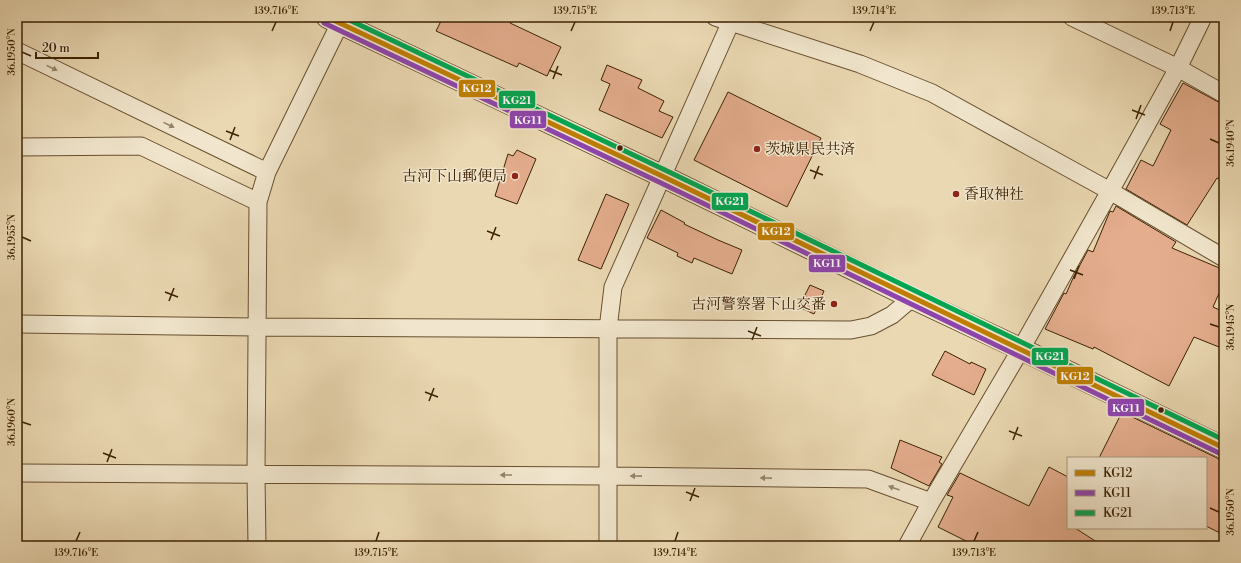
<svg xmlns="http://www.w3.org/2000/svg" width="1241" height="563" viewBox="0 0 1241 563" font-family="'Libre Bodoni','Noto Serif JP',serif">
	<rect width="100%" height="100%" fill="#ead8b2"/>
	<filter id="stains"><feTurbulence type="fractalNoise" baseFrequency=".005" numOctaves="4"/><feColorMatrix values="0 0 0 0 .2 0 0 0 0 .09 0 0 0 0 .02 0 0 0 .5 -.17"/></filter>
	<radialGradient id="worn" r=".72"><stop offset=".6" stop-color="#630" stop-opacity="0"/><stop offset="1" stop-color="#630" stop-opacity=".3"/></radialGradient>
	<path fill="#e4ad8d" stroke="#3c2103" d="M443 17H512L510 23 561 47 547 76 519 63 517 67 436 31Z
		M607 65 642 80 638 88 664 101 659 111 673 117 662 138 599 110 610 84 601 80Z
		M1183 83 1224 105V181L1217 178 1187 225 1126 189 1141 160 1153 166 1171 130 1160 124Z
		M728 92 821 138 787 207 694 160Z
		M517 150 536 159 517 204 495 196 508 154 513 156Z
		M606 194 629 204 601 269 578 260Z
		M1116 206 1176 242 1172 248 1224 270V282L1213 307 1224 312V349L1194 337 1169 386 1094 347 1093 349 1045 329 1064 293 1066 294 1074 276 1088 250 1093 252 1110 211 1113 212Z
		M661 210 685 223 684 224 718 240 742 250 732 274 694 258 692 263 677 256 678 253 647 238Z
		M810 285 824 291 814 314 799 307Z
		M945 351 970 364 971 362 986 369 974 395 932 375Z
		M1122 412 1219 459 1224 460V535L1206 526V458H1099Z
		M900 440 942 457 939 462 942 464 929 486 891 468Z
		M1049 467 1068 477V528H1075L1103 546H976L938 527 953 497 947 495 960 473 1029 506Z"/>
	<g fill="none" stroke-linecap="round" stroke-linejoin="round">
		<g stroke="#684f2f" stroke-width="19">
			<path id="minor" d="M715 17 860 64 932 93 1110 191 1224 258
				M1072 17 1178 68 1224 94
				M17 51 267 172
				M17 147 141 146 258 202
				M17 324 258 327 851 330 871 326 892 315 912 298
				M17 473 608 476 868 479 931 502
				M257 546 256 474 258 202 267 172 343 17
				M608 546V329L613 287 733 17
				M907 546 931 502 1021 349 1110 191 1178 68 1203 17"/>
		</g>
		<g stroke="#684f2f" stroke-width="23">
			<path id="tertiary" d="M327 17 662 176 912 298 1021 349 1224 448"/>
		</g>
		<use href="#minor" stroke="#f1e6cd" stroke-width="17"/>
		<use href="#tertiary" stroke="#f1e6cd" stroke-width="21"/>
		<g stroke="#f1e6cd" stroke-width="8">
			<path id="bus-1" d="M327 17 662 176 1224 448"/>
		</g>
		<g stroke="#f1e6cd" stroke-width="8">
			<path id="bus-2" d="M324 23 659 182 1221 454"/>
		</g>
		<g stroke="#f1e6cd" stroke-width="8">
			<path id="bus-3" d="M343 17 665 170 1224 440"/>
		</g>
		<use href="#bus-1" stroke="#bf7e01" stroke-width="5"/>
		<use href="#bus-2" stroke="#8e44ad" stroke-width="5"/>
		<use href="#bus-3" stroke="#00a651" stroke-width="5"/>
	</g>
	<defs><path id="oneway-solid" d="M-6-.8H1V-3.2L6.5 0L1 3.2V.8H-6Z"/></defs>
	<g fill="#968468">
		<use href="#oneway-solid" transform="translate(52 68) rotate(26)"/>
		<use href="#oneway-solid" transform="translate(169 125) rotate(26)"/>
		<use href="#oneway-solid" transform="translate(506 475) rotate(-180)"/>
		<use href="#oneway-solid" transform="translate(636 476) rotate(-179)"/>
		<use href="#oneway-solid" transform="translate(766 478) rotate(-179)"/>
		<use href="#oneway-solid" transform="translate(894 488) rotate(-160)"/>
	</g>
	<path fill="none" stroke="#3c2103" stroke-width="1.5" d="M272 31 276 22M571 31 575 22M870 31 874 22M1170 31 1173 22M22 52 31 56M549 70 562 75M553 79 558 66M1132 110 1145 115M1136 119 1141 105M226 131 239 136M1210 139 1219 143M230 140 235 127M810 170 823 175M814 179 819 166M487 231 500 236M22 237 31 241M491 240 496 227M1070 270 1083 275M1074 279 1079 266M165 292 178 297M169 301 174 288M1210 324 1219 327M748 331 761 336M752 340 757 327M425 392 438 397M429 401 434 388M22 422 31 425M1009 431 1022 436M1013 440 1018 427M103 453 116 458M107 462 112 449M686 492 699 497M690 501 695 488M1210 508 1219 512M76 541 80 532M376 541 379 532M675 541 678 532M974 541 978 532"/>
	<g fill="#3c2103" stroke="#f1e6cd" stroke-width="1.5">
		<circle cx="620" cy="148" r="3.5"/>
		<circle cx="1161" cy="410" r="3.5"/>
	</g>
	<g fill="#8f2418" stroke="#f1e6cd" stroke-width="1.5">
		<circle cx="757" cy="149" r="4"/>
		<circle cx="515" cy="176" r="4"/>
		<circle cx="956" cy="194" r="4"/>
		<circle cx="834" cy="304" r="4"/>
	</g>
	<g text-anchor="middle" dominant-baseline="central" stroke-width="3" stroke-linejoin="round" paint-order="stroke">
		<g font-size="15" fill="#3c2103" stroke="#f1e6cd" text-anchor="start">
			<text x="765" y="149">茨城県民共済</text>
			<text x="507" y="176" text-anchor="end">古河下山郵便局</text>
			<text x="964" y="194">香取神社</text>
			<text x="826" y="304" text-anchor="end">古河警察署下山交番</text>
		</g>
	</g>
	<g stroke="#f1e6cd" stroke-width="1.5">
		<rect x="458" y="79" width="38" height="19" rx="4" fill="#bf7e01"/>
		<rect x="498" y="90" width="38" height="19" rx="4" fill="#00a651"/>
		<rect x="509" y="110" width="38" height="19" rx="4" fill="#8e44ad"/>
		<rect x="711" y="192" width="38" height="19" rx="4" fill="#00a651"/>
		<rect x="757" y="222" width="38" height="19" rx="4" fill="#bf7e01"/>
		<rect x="808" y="254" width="38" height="19" rx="4" fill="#8e44ad"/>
		<rect x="1031" y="347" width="38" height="19" rx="4" fill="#00a651"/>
		<rect x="1056" y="366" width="38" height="19" rx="4" fill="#bf7e01"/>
		<rect x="1107" y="398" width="38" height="19" rx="4" fill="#8e44ad"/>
	</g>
	<g font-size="11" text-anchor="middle" font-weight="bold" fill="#fff">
		<text x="477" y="92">KG12</text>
		<text x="517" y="104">KG21</text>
		<text x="528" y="124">KG11</text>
		<text x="730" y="205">KG21</text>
		<text x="776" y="235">KG12</text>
		<text x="827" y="267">KG11</text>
		<text x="1050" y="360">KG21</text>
		<text x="1075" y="380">KG12</text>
		<text x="1126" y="412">KG11</text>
	</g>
	<rect width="1241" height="563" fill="none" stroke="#ead8b2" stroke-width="44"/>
	<rect x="1067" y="457" width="140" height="72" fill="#f1e6cd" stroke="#a9977c"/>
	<rect x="1075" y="470" width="20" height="6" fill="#bf7e01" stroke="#a9977c"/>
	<text x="1103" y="477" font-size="12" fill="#3c2103">KG12</text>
	<rect x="1075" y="490" width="20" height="6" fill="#8e44ad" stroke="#a9977c"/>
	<text x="1103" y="497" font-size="12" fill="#3c2103">KG11</text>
	<rect x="1075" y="510" width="20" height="6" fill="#00a651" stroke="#a9977c"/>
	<text x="1103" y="517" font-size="12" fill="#3c2103">KG21</text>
	<path d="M36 52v6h62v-6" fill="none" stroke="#3c2103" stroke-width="2"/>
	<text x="42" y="52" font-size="12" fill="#3c2103" stroke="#f1e6cd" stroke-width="3" paint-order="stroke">20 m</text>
	<rect x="22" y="22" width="1197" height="519" fill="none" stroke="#3c2103" stroke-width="1.5"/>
	<g font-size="10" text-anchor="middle" fill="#3c2103">
		<text x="276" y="14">139.716°E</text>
		<text x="575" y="14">139.715°E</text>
		<text x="874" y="14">139.714°E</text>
		<text x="1173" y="14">139.713°E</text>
		<text transform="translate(11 52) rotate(-90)" y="4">36.1950°N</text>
		<text transform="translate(1230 143) rotate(-90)" y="4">36.1940°N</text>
		<text transform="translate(11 237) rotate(-90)" y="4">36.1955°N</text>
		<text transform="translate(1230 327) rotate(-90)" y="4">36.1945°N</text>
		<text transform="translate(11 422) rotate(-90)" y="4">36.1960°N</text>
		<text transform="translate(1230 512) rotate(-90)" y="4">36.1950°N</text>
		<text x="76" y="556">139.716°E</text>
		<text x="376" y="556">139.715°E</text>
		<text x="675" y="556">139.714°E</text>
		<text x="974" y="556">139.713°E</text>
	</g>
	<rect width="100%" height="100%" filter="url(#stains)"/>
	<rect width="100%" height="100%" fill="url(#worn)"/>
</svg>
